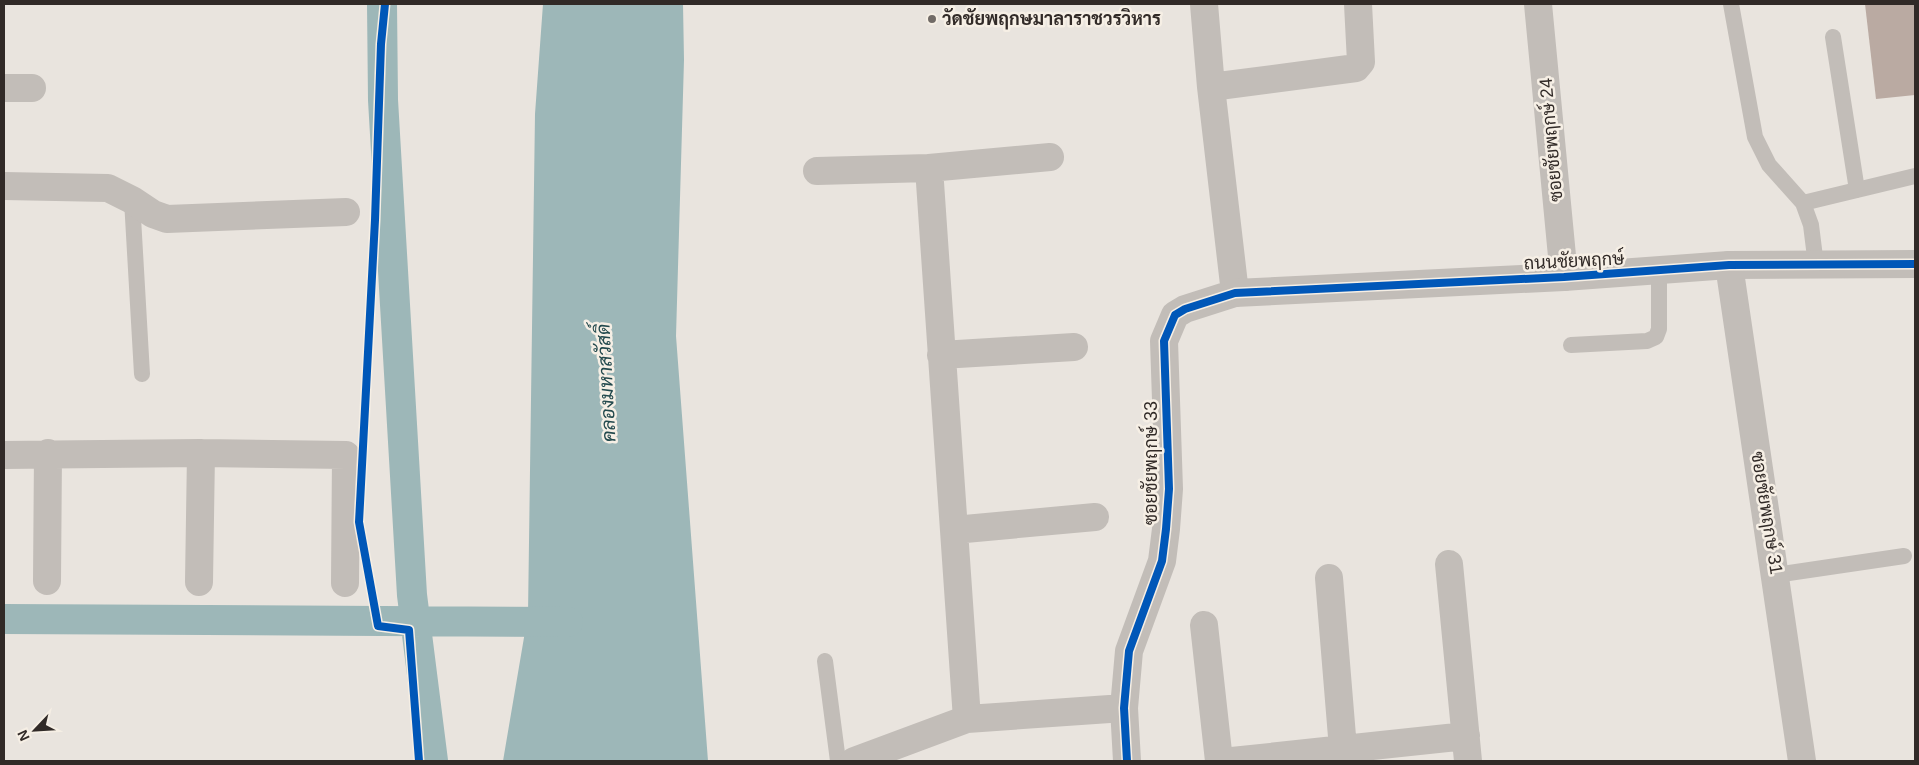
<svg xmlns="http://www.w3.org/2000/svg" width="1919" height="765" viewBox="0 0 1919 765" font-family="Helvetica,Sarabun,sans-serif">
	<rect width="100%" height="100%" fill="#e9e4de"/>
	<path fill="#9db7b8" d="M543 4H683L684 60 676 336 708 761H503L528 614 535 114Z"/>
	<g fill="none" stroke-linecap="round" stroke-linejoin="round">
		<path stroke="#9db7b8" stroke-width="30" d="M382 4 383 100 412 595 433 761
			M4 619 568 622"/>
	</g>
	<path fill="#baaaa2" d="M1865 4H1915V95L1876 99Z"/>
	<g fill="none" stroke-linecap="round" stroke-linejoin="round">
		<path stroke="#c2bdb8" stroke-width="16" d="M1731 4 1755 137 1769 165 1803 203 1811 225 1816 265
			M1833 37 1857 190
			M132 200 142 374
			M1803 203 1915 176
			M1571 345 1647 341 1656 337 1659 329V272
			M1776 575 1904 556
			M825 661 838 761"/>
		<path stroke="#c2bdb8" stroke-width="28" d="M1538 4 1564 277
			M1211 87 1356 68 1361 62 1358 4
			M4 88H32
			M817 171 929 168
			M4 186 108 188 132 200 153 214 167 219 346 212
			M1729 265 1802 761
			M941 355 1074 347
			M4 455 201 453 346 455 345 583
			M954 530 1095 517
			M1449 564 1468 761
			M1329 578 1344 761
			M47 581 48 453
			M199 582 201 453
			M1204 625 1219 761
			M967 719 929 168 1050 157
			M854 761 967 719 1124 708
			M1127 761 1124 708 1129 651 1162 561 1166 529 1169 489 1164 341 1175 315 1185 309 1235 293 1211 87 1204 4
			M1232 761 1466 736"/>
		<path stroke="#c2bdb8" stroke-width="28" d="M1235 293 1564 277 1729 265 1915 264"/>
		<g stroke="#f6efe5" stroke-width="11">
			<path id="cycleway" d="M385 4 381 44 375 220 359 522 378 626 409 630 419 761
				M1127 761 1124 708 1129 651 1162 561 1166 529 1169 489 1164 341 1175 315 1185 309 1235 293 1564 277 1729 265 1915 264"/>
		</g>
		<use href="#cycleway" stroke="#0057b8" stroke-width="8"/>
	</g>
	<circle fill="#716b67" stroke="#f6efe5" stroke-width="2" cx="932" cy="19" r="5"/>
	<g text-anchor="middle" dominant-baseline="central" stroke-width="5" stroke-linejoin="round" paint-order="stroke">
		<g font-size="18" font-weight="bold" fill="#312a27" stroke="#f6efe5" text-anchor="start">
			<text x="942" y="19">วัดชัยพฤกษมาลาราชวรวิหาร</text>
		</g>
		<g font-size="18" fill="#312a27" stroke="#f6efe5">
			<text transform="translate(1551 140) rotate(-95)">ซอยชัยพฤกษ์ 24</text>
			<text transform="translate(1574 261) rotate(-3)">ถนนชัยพฤกษ์</text>
			<text transform="translate(1151 463) rotate(-90)">ซอยชัยพฤกษ์ 33</text>
			<text transform="translate(1767 513) rotate(81)">ซอยชัยพฤกษ์ 31</text>
		</g>
		<g font-size="19" font-style="italic" fill="#22494d" stroke="#f6efe5">
			<text transform="translate(606 383) rotate(-93)">คลองมหาสวัสดิ์</text>
		</g>
	</g>
	<rect width="1919" height="765" fill="none" stroke="#312a27" stroke-width="10"/>
	<g transform="translate(35 730) rotate(245)" stroke="#f6efe5" stroke-width="4" paint-order="stroke">
	<path d="M0-4L9 19L0 12L-9 19Z" fill="#312a27"/>
	<text y="-8" font-size="14" font-weight="bold" text-anchor="middle" fill="#312a27">N</text>
	</g>
</svg>
